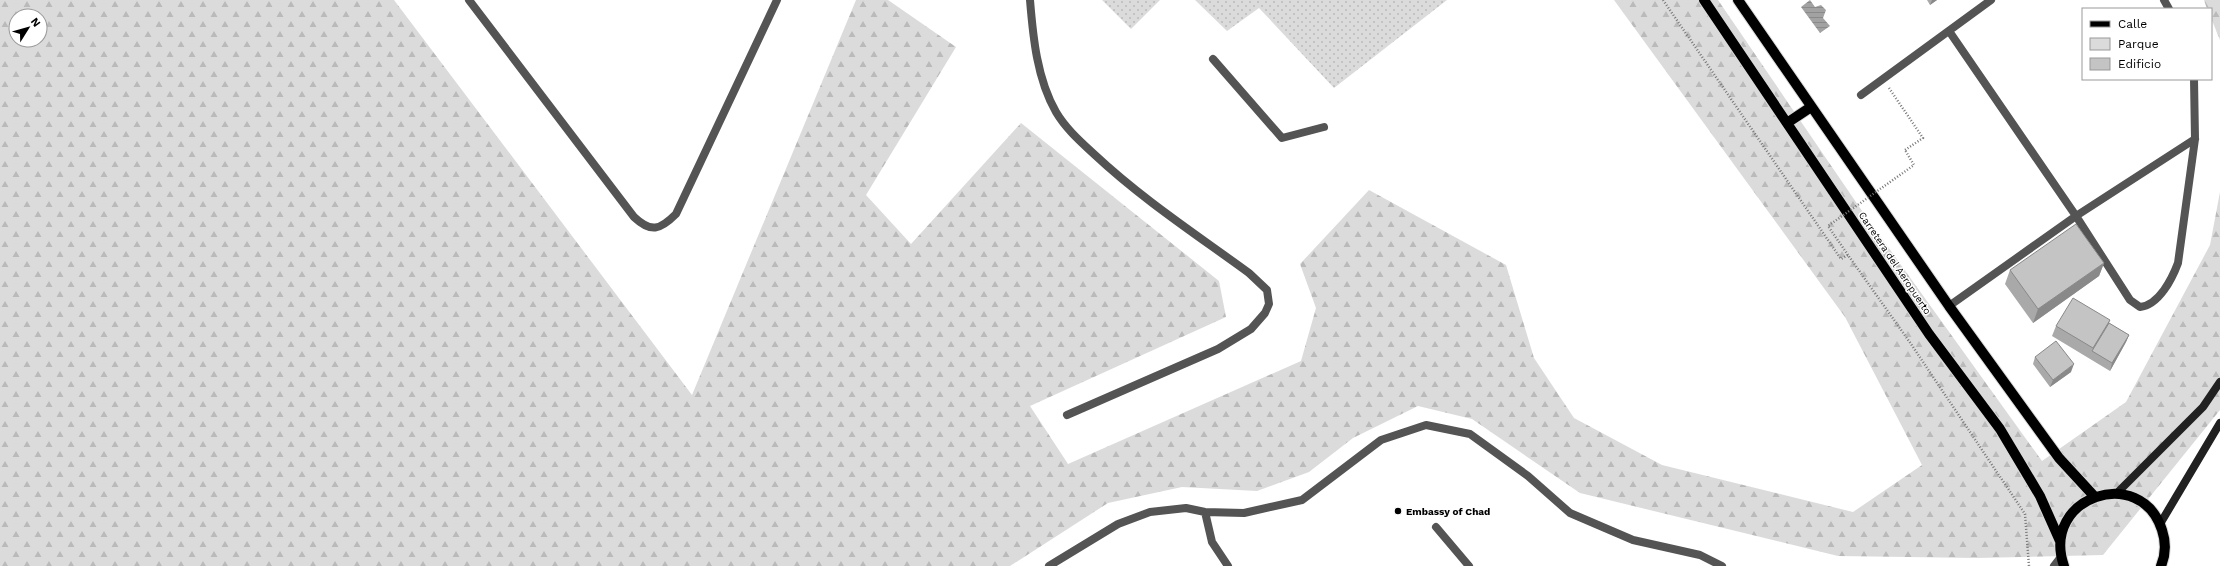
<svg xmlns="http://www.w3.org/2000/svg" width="2220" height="566" viewBox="0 0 2220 566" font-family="'Work Sans',sans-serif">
	<defs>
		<pattern id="green-dots" width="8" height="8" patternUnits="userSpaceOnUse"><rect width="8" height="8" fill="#dbdbdb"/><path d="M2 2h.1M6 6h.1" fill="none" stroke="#bababa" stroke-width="1.8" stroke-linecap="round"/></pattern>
		<pattern id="forest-firs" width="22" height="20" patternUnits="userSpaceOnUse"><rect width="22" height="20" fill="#dbdbdb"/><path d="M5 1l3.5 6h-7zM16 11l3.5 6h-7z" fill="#bababa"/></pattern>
		<pattern id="water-rules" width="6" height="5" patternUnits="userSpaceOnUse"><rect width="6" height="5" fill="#a2a2a2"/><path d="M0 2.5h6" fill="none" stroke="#8a8a8a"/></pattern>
	</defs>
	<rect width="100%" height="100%" fill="#fff"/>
	<path fill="url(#green-dots)" d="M1102 0H1160L1131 29Z
		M1195 0H1447L1334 88 1259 8 1227 31Z"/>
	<path fill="url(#forest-firs)" fill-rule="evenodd" d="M0 0H394L692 395 856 0H888L956 47 866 195 911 244 1021 123 1219 281 1226 317 1030 406 1068 464 1301 361 1316 308 1300 264 1369 190 1506 265 1534 358 1574 418 1662 465 1853 512 1922 465 1845 317 1614 0H1718L1860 208 2042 461 2126 402 2210 245 2220 192V410L2103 555 1976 558 1838 556 1580 493 1472 419 1418 406 1353 438 1309 472 1257 491 1182 487 1108 503 1010 566H0ZM16 16H40V40H16Z
		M2204 0H2220V40L2211 18V9H2207Z"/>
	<path fill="url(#water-rules)" d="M1810 0 1815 7 1821 5 1826 10 1823 18 1830 26 1820 33 1801 7Z"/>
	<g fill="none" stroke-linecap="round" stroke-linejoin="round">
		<g stroke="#dbdbdb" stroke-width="12">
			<path id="primary" d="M1704 0 1929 334 2000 429 2040 496 2060 541
				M1738 0 1949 306 2059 458 2094 496
				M1787 123 1811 107
				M2064 566C2040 496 2141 464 2162 530 2166 542 2166 554 2161 566"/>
		</g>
		<path stroke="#767676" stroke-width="2.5" stroke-dasharray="1 2" stroke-linecap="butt" d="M1663 0 1841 259 1848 255 1911 344 2025 514 2029 566
			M1889 88 1923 138 1905 150"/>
		<path stroke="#545454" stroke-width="8" d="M469 0 634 217C651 233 660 230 676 214L777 0
			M1030 0C1033 37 1037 79 1056 112 1066 129 1081 142 1095 155 1142 199 1197 235 1249 273L1267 290 1269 304 1265 313 1251 329 1218 349 1067 415
			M2164 0 2169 9
			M1949 31 2076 216 2130 300 2140 307C2159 305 2172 279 2178 263L2195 139 2194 79
			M1213 59 1282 138 1324 127
			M1861 95 1991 0
			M1949 306 2076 216 2195 139
			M1205 512 1212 542 1228 566
			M1436 527 1469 566
			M1049 566 1118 524 1150 512 1186 508 1205 512 1244 513 1302 500 1381 440 1426 425 1470 434 1528 476 1570 513 1633 540 1700 555 1722 566
			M2054 566 2061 557"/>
		<path stroke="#212121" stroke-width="8" d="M2117 493 2203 407 2220 382
			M2160 524 2220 423"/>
		<use href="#primary" stroke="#000" stroke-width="10"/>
		<path stroke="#767676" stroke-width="2.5" stroke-dasharray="1 2" stroke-linecap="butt" d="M1848 255 1828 226 1914 165 1905 150"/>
	</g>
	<path fill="#a9a9a9" d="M1927 0H1937L1930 5Z
		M2104 263 2099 276 2033 323 2005 284 2010 270Z
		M2110 320 2109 323 2129 335 2126 342 2110 371 2052 336 2056 326Z
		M2035 357 2071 372 2050 387 2033 364Z"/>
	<path fill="#898989" d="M1932 0H1937L1930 5Z
		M2104 263 2099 276 2033 323 2038 309Z
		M2129 335 2126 342 2110 371 2112 363Z
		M2074 364 2071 372 2050 387 2053 380Z"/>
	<path fill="#c4c4c4" stroke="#898989" d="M2076 224 2104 263 2038 309 2010 270Z
		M2073 298 2110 320 2093 348 2056 326Z
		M2109 323 2129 335 2112 363 2092 351Z
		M2056 341 2074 364 2053 380 2035 357Z"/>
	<circle fill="#000" stroke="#fff" stroke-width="1.5" cx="1398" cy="511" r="4"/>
	<g text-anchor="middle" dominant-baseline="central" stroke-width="3" stroke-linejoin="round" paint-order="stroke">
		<g font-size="10" fill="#000" stroke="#fff">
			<text transform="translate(1895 263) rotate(56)">Carretera del Aeropuerto</text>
		</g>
		<g font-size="10" font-weight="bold" fill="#000" stroke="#fff" text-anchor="start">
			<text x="1406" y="511">Embassy of Chad</text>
		</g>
	</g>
	<rect x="2082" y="8" width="130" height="72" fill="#ffffff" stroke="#999999"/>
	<rect x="2090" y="21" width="20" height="6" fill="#000000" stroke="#999999"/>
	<text x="2118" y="28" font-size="12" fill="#000000">Calle</text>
	<rect x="2090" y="38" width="20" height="12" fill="#dbdbdb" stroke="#999999"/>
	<text x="2118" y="48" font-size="12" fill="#000000">Parque</text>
	<rect x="2090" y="58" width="20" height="12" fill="#c4c4c4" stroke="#999999"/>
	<text x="2118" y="68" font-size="12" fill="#000000">Edificio</text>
	<g transform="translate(28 28) rotate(53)"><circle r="19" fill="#ffffff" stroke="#999999"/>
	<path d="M0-3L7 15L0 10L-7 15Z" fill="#000000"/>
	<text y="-6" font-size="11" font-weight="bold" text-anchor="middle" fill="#000000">N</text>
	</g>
</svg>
